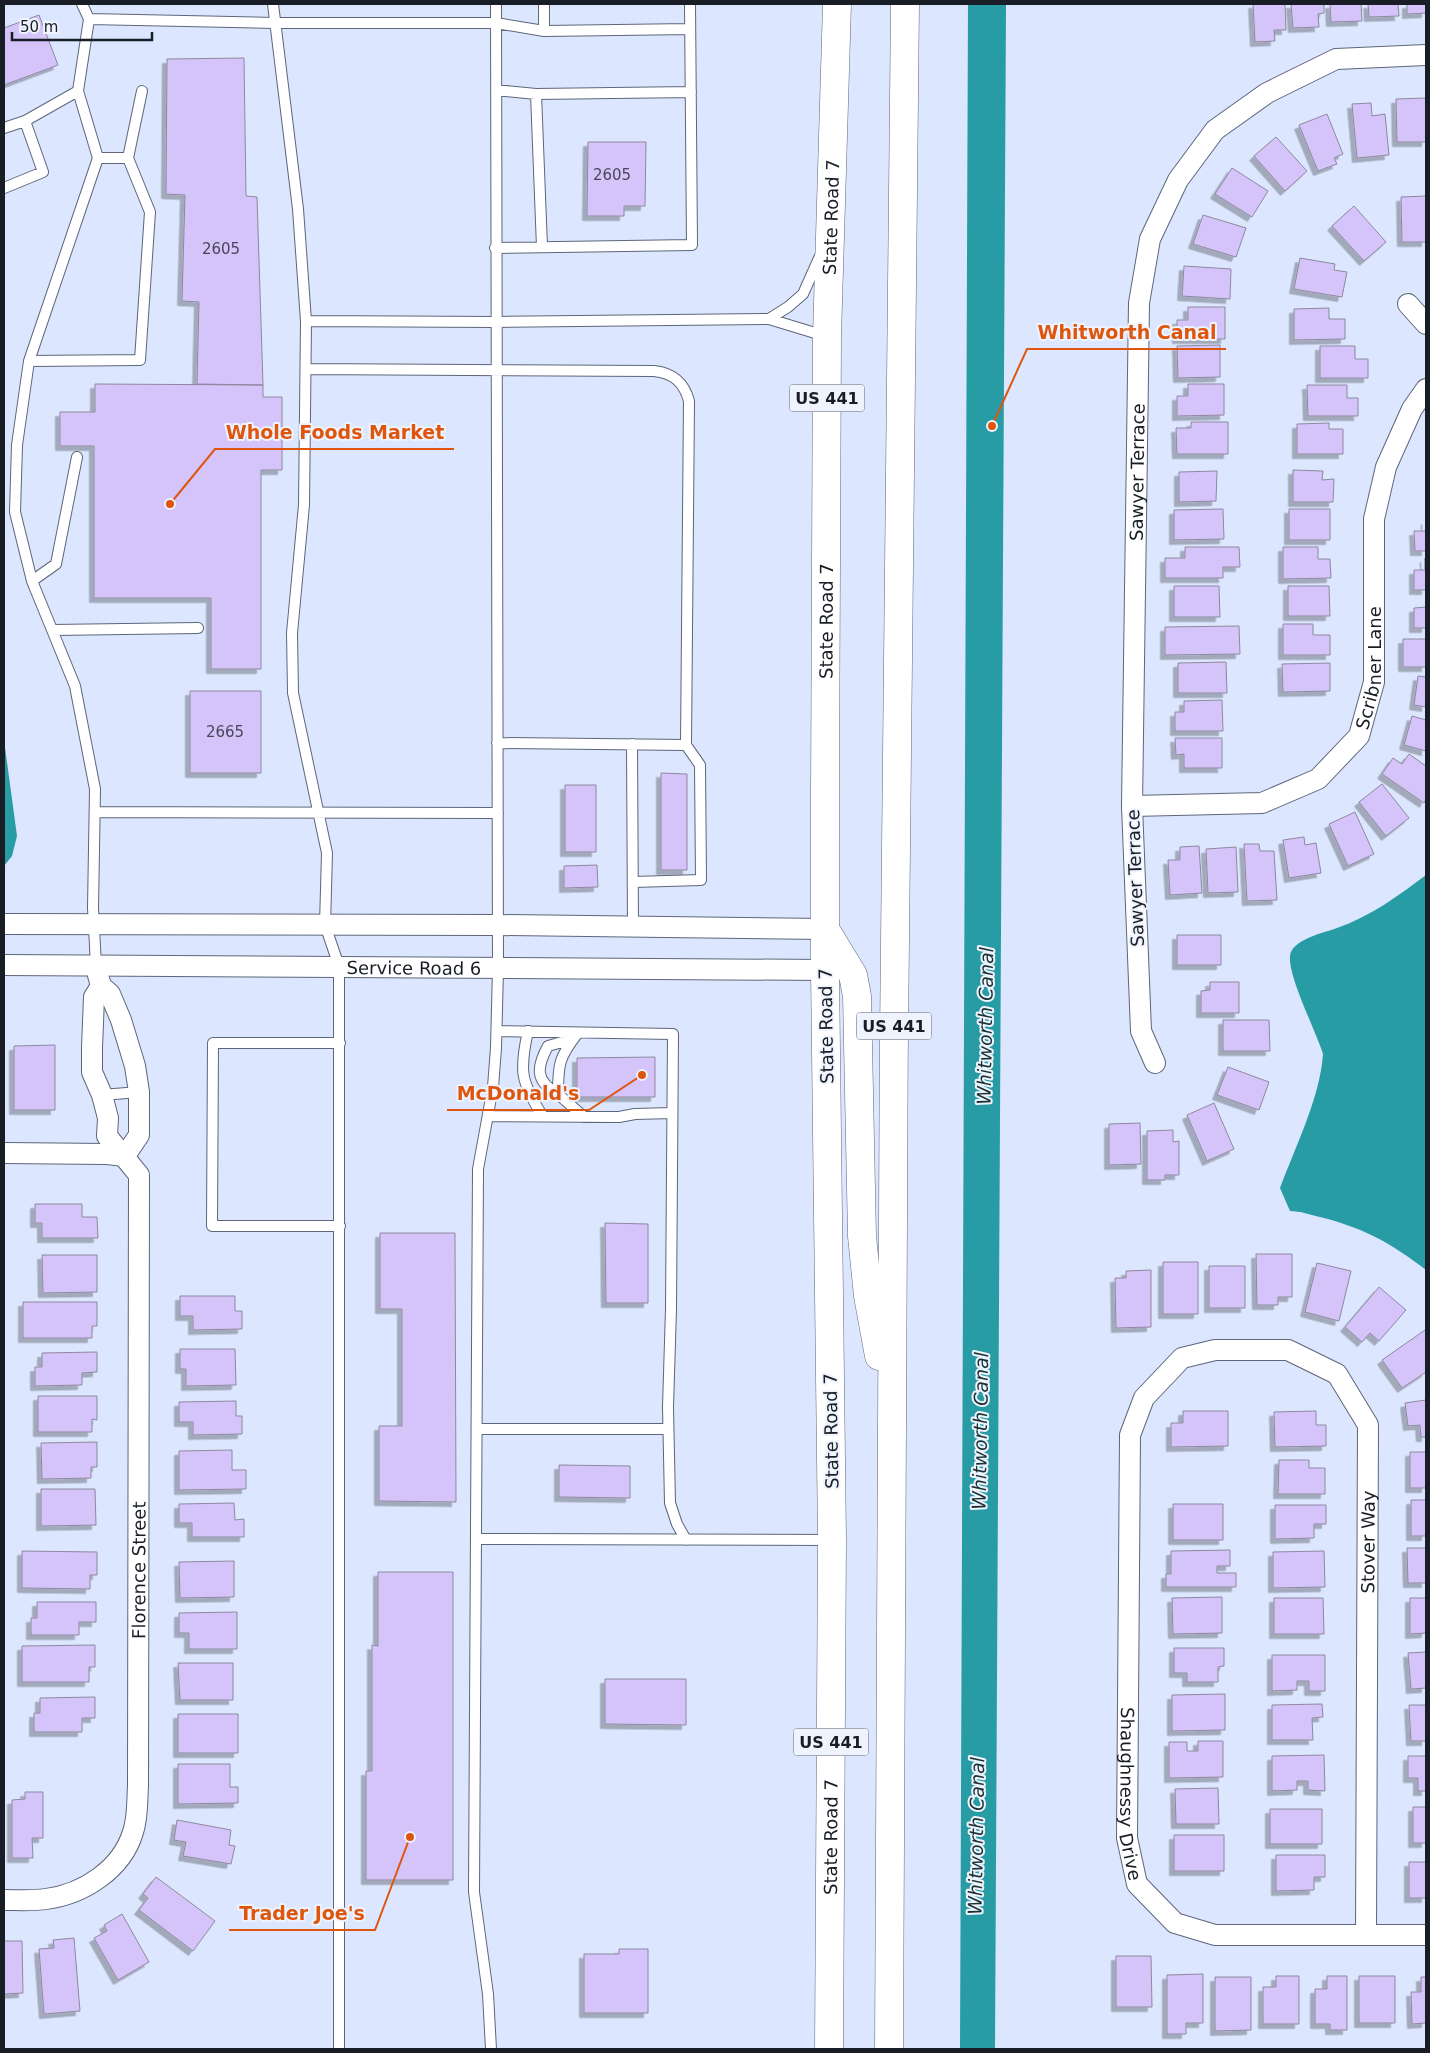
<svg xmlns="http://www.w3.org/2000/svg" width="1430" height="2053" viewBox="0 0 1430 2053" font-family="'DejaVu Sans',sans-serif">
	<defs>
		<filter id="shadow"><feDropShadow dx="-4.5" dy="4.5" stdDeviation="0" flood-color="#0004"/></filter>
	</defs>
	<rect width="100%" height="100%" fill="#dce6fe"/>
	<path fill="#289ca4" d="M968 4H1006L995 2049H960Z
		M4 740 17 836 12 856 4 866Z
		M1426 875V1270C1391 1243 1364 1228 1320 1217 1311 1215 1300 1211 1290 1211L1280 1188C1295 1147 1320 1098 1323 1054 1316 1031 1288 977 1290 956 1292 939 1324 933 1337 928 1371 916 1398 896 1426 875Z"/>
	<path fill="#d4c4f9" stroke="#8e889e" filter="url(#shadow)" d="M1253 4H1285L1286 30H1274L1275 41 1255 42Z
		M1291 4H1324V13L1318 14 1319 27 1293 28Z
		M1330 4H1361L1362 21 1331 22Z
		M1368 4H1398L1399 16 1369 17Z
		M1407 4H1426V13L1407 14Z
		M39 15 58 65 4 85V28Z
		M244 58 246 196 257 197 263 385 197 384 199 302 182 301 185 195 166 194 167 59Z
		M1426 98V142H1397L1396 99Z
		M1371 103 1372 116 1385 114 1389 155 1357 158 1352 104Z
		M1327 114 1343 154 1334 158 1337 164 1318 171 1299 125Z
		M1276 137 1307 171 1285 191 1254 156Z
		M588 142H646L645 206H624V216H587Z
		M1232 168 1268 191 1252 217 1215 194Z
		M1426 196V242H1402L1401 197Z
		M1354 206 1386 242 1364 261 1332 226Z
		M1203 215 1246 228 1236 257 1193 244Z
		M1300 258 1335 264 1334 270 1347 272 1342 297 1294 289Z
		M1184 266 1231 269 1230 299 1182 296Z
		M1188 307H1225V339H1177V320H1188Z
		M1329 308V319H1345V339L1294 340V309Z
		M1220 345V377L1178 378 1177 346Z
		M1320 346H1355V359H1368V378H1320Z
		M95 384 263 385V397H282V470H261V669H211V598H94V446H60V412H95Z
		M1188 384H1224V415L1177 416V396H1188Z
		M1307 385H1347V398H1358V416H1308Z
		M1191 422H1228V454H1177L1176 428H1191Z
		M1329 423V429H1343V454H1297V424Z
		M1293 470 1323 471 1322 480 1334 479 1333 502H1293Z
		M1217 471 1216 501 1179 502V472Z
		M1223 509 1224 539 1174 540V510Z
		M1289 509H1330V540H1289Z
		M1426 520V551H1415L1414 531H1426Z
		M1185 547H1239L1240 567H1223V578H1165V558H1185Z
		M1283 547H1318V559H1330L1331 578 1283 579Z
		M1425 558 1426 590H1414V570H1425Z
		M1174 586H1219L1220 617H1174Z
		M1288 586H1329L1330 616H1288Z
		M1426 607V628H1414V608Z
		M1283 624H1313V635H1330V655H1283Z
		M1239 626 1240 654 1165 655V627Z
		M1403 639H1426V667H1403Z
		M1226 662 1227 693H1178V663Z
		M1330 663V691L1283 692 1282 664Z
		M1418 676 1426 677V707L1414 705Z
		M190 691H261V773H190Z
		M1222 700 1223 731H1175V712H1184V701Z
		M1412 716 1426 720V751L1404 745Z
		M1175 738H1222V768H1184V754L1176 755Z
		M1409 754 1426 766V799L1424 803 1382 774 1393 758 1402 764Z
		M661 773 687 774V870H661Z
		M1382 784 1409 818 1386 836 1359 802Z
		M565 785H596V852H565Z
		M1355 812 1374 854 1348 866 1329 824Z
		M1304 837 1305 845 1316 843 1321 873 1289 878 1283 840Z
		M1244 844H1259L1260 851H1274L1277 900 1247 901Z
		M1199 846 1202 893 1170 895 1168 860H1180V847Z
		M1236 847 1238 892 1208 893 1206 849Z
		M597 865 598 887 564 888V866Z
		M1177 935H1221V965H1177Z
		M1210 982H1239V1013H1201V991L1210 990Z
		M1223 1020H1269L1270 1051H1223Z
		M55 1045V1110H14V1046Z
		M655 1057V1097H577V1058Z
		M1228 1067 1269 1082 1259 1110 1217 1095Z
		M1214 1103 1234 1149 1207 1161 1187 1115Z
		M1140 1123 1141 1164 1109 1165V1124Z
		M1173 1130V1142L1179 1141V1175H1165V1180H1147V1131Z
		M35 1204H82V1217H97L98 1238H42V1223H35Z
		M605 1223 648 1224V1303H606Z
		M380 1233H455L456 1502 379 1501V1426H402V1309H380Z
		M1256 1254H1292V1297H1278V1305H1257Z
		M42 1255H97V1292L43 1293Z
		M1163 1262H1198V1314H1163Z
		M1317 1263 1351 1271 1339 1321 1305 1312Z
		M1209 1266H1245V1308H1209Z
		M1151 1270V1327L1116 1328 1115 1278H1126V1271Z
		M1379 1287 1406 1310 1379 1341 1370 1333 1362 1342 1345 1327Z
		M180 1296H235V1311H242V1329L193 1330V1316H180Z
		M23 1302H97V1326H92V1338H23Z
		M1425 1330 1426 1333V1372L1402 1388 1382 1360Z
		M180 1349H235L236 1385 186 1386V1369H180Z
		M97 1352V1372L82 1373V1385L35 1386V1367H42V1353Z
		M38 1396H97V1420L92 1419V1432H38Z
		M1426 1400V1437H1421L1420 1425 1408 1426 1405 1403Z
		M236 1401V1416H242V1434L193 1435V1422H179V1402Z
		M1183 1411H1228V1446L1171 1447V1423H1183Z
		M1316 1411V1425H1326V1446L1275 1447 1274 1412Z
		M97 1442V1467H91V1478L42 1479 41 1443Z
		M232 1450V1470H246V1489L179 1490V1451Z
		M1410 1452H1426V1488H1410Z
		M1279 1460H1309V1468H1325V1494H1278Z
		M559 1465 630 1466V1498L559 1497Z
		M41 1489H95L96 1525 41 1526Z
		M1411 1500H1426V1536H1411Z
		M234 1503 235 1520 244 1519V1537H192V1523H179V1504Z
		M1173 1504H1223V1540H1173Z
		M1275 1505H1326V1524H1314V1538L1275 1539Z
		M1407 1548H1426V1583H1408Z
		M1230 1550V1566H1217V1573H1236V1587H1166V1574H1171V1551Z
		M22 1551 97 1552V1575H90V1589L22 1588Z
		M1324 1551 1325 1587 1273 1588V1552Z
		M234 1561V1597L180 1598 179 1562Z
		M378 1572H453V1880H366V1771H372V1645L378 1646Z
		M1222 1597V1633L1173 1634 1172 1598Z
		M1274 1598H1323L1324 1634H1274Z
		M1410 1598H1426V1633L1410 1634Z
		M37 1602H96V1622H79V1635H31V1618H37Z
		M237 1612V1649H189V1633H179V1613Z
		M95 1645V1667H89V1682H22V1646Z
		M1174 1648H1224V1666L1218 1667V1682H1187V1673H1174Z
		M1426 1652V1688L1411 1689 1408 1653Z
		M1272 1655H1325V1691H1309V1681H1297V1690L1272 1691Z
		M178 1663H233V1700H180Z
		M605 1679H686V1725L605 1724Z
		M1225 1694V1730L1172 1731V1695Z
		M95 1697V1718H82V1732H34V1713H40V1698Z
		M1322 1704 1323 1717 1312 1718 1313 1740H1272V1705Z
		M1409 1705H1426V1741H1411Z
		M178 1714H238V1753H178Z
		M1198 1741H1223V1777L1169 1778V1742H1187V1751H1198Z
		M1324 1755 1325 1791 1308 1790V1781H1297V1790L1272 1791V1756Z
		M1408 1756H1426V1791H1418V1778H1408Z
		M178 1764H230V1787H238V1803L178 1804Z
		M1218 1788 1219 1824H1176L1175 1789Z
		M25 1792H43V1838H32L33 1858H12V1800L25 1799Z
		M1413 1807H1426V1843H1413Z
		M1270 1809H1322V1844H1270Z
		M177 1820 231 1830 229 1845 235 1846 231 1864 183 1856 186 1842 174 1840Z
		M1174 1835H1224V1871H1174Z
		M1276 1855H1325V1877H1314V1890L1276 1891Z
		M1409 1862H1426V1898H1409Z
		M156 1877 215 1921 193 1951 139 1910 148 1898 143 1894Z
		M122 1914 149 1962 118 1980 94 1938 107 1931 104 1925Z
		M74 1938 80 2011 44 2014 39 1949 54 1948 53 1940Z
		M4 1941H22L23 1993 4 1994Z
		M619 1949H648V2013H584V1954H619Z
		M1116 1956H1151L1152 2007H1116Z
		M1203 1974V2023H1186V2034H1167V1975Z
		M1276 1976H1299V2024H1263V1987H1276Z
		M1327 1976H1347V2030H1330V2024H1315V1989H1327Z
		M1359 1976H1395V2023H1359Z
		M1215 1977H1251V2030L1215 2031Z
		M1421 1977H1426V2023L1412 2024 1411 1992H1421Z"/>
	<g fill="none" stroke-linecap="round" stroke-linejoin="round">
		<g stroke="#5d667a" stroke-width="12">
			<path id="lane" d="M82 4 89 19 274 23H496L544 31
				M273 4 298 209 306 321 304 505 292 633 293 693 327 853 325 925 339 966V2049
				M544 4V31L690 29
				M89 19 78 91 98 158 29 361 17 445 15 512 32 581 75 686 95 789 93 908 96 966
				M496 90 536 94
				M4 128 25 121 78 91
				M98 158H128
				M4 188 43 172 25 121
				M542 247 536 94 691 92
				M495 248 692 245 690 4
				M769 319 788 307 803 294 820 256
				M306 321 495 322 769 319 825 336
				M29 361 140 360 150 212 128 158 142 91
				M306 369 654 371C673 373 684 382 689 401L686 745 497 743
				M32 581 56 564 77 457
				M52 630 198 628
				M632 744 633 926
				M95 812 498 813
				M633 882 701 880 700 765 686 745
				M497 1031 673 1034 671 1309 668 1407 670 1503 677 1524 686 1540
				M528 1031C519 1071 521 1082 542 1115
				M578 1033C559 1057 558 1064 558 1094L584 1117
				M340 1043H213L212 1226H340
				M558 1094C534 1081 537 1066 548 1046L573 1039
				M102 1095 139 1092
				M488 1116 619 1117 635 1114 672 1113
				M478 1429H668
				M478 1539 832 1540
				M491 2049 488 1994 474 1892 478 1169 493 1087 496 1048 498 969 496 4"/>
		</g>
		<g stroke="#5d667a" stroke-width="22">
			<g id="street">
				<path d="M1408 304 1426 324"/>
				<path id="s1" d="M1132 806 1262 803 1318 779 1359 736 1374 682V519L1386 467 1412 409 1426 389"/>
				<path d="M4 924 498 925 825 929"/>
				<path id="s2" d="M4 965 825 970"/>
				<path d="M98 975 101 986 110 994 121 1020 135 1066 139 1092V1135L125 1156"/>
				<path id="s3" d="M1155 1063 1141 1031 1132 806 1139 303 1150 239 1178 180 1215 130 1267 93 1336 59 1426 55"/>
				<path d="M4 1153 107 1154 125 1156"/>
				<path id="s4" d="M4 1900C18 1900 33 1901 46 1899 84 1894 122 1869 133 1832 138 1818 137 1800 138 1786L139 1175 107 1136 108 1118 102 1095 92 1072V1048L94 997 101 986"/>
				<path id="s5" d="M1366 1934 1368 1425 1337 1374 1288 1350H1215L1182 1358 1144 1398 1130 1435 1127 1838 1137 1884 1175 1923 1215 1935H1426"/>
			</g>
		</g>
		<g stroke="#5d667a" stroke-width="29">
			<g id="primary">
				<path d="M825 929 853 975 857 996 862 1236 868 1296 879 1356"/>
				<path id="s6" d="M829 2049 832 1540 825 970V792L827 336 837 4"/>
				<path d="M889 2049C891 1367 895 686 905 4"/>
			</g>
		</g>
		<use href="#lane" stroke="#fff" stroke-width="10"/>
		<use href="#street" stroke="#fff" stroke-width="20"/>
		<use href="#primary" stroke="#fff" stroke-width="28"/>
	</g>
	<g text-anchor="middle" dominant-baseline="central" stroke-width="4" stroke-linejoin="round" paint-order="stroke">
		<g font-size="15" fill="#48475a">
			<text x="612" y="175">2605</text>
			<text x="221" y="249">2605</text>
			<text x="225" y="732">2665</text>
		</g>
		<g fill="#eff3fd" stroke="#595d66" stroke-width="1">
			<rect x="789.5" y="384.5" width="75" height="27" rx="4"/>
			<rect x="856.5" y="1012.5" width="75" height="27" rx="4"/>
			<rect x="793.5" y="1728.5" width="75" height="27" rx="4"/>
		</g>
		<g font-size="16" font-weight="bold" fill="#191d25">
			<text x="827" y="398">US 441</text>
			<text x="894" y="1026">US 441</text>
			<text x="831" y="1742">US 441</text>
		</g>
		<g font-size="18" fill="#191d25" stroke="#eff3fd">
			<text stroke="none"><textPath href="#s6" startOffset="1832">State Road 7</textPath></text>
			<text stroke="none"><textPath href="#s3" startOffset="594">Sawyer Terrace</textPath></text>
			<text stroke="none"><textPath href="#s6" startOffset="1428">State Road 7</textPath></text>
			<text stroke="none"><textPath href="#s1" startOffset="320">Scribner Lane</textPath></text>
			<text transform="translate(1135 878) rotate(-92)">Sawyer Terrace</text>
			<text stroke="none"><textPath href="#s2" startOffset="410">Service Road 6</textPath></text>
			<text transform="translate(826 1026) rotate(-91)">State Road 7</text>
			<text transform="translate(831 1431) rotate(-91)">State Road 7</text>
			<text stroke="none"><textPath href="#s5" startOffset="392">Stover Way</textPath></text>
			<text stroke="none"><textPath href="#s4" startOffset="420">Florence Street</textPath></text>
			<text stroke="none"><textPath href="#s5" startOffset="1184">Shaughnessy Drive</textPath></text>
			<text stroke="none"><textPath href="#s6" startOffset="212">State Road 7</textPath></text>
		</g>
		<g font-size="19" font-style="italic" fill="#183133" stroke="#eff3fd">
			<text transform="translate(985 1026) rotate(-89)">Whitworth Canal</text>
			<text transform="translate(980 1431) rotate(-89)">Whitworth Canal</text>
			<text transform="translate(976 1836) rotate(-89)">Whitworth Canal</text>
		</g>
	</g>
	<path fill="none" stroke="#de560d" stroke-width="2" d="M992 426L1027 349H1226M170 504L215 449H454M642 1075L589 1110H447M410 1837L375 1930H229"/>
	<g fill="#de560d" stroke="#eff3fd" stroke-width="2">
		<circle cx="992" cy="426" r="5"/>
		<circle cx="170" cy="504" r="5"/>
		<circle cx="642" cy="1075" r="5"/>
		<circle cx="410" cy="1837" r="5"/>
	</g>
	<g font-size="19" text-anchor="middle" font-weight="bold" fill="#de560d" stroke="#eff3fd" stroke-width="4" stroke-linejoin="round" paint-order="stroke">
		<text x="1127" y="339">Whitworth Canal</text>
		<text x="335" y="439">Whole Foods Market</text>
		<text x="518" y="1100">McDonald's</text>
		<text x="302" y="1920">Trader Joe's</text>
	</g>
	<rect width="1430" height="2053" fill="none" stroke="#191d25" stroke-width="10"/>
	<path d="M12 32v8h140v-8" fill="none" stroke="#191d25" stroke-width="2.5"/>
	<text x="20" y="32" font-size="15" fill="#191d25" stroke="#eff3fd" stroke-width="4" paint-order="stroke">50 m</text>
</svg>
